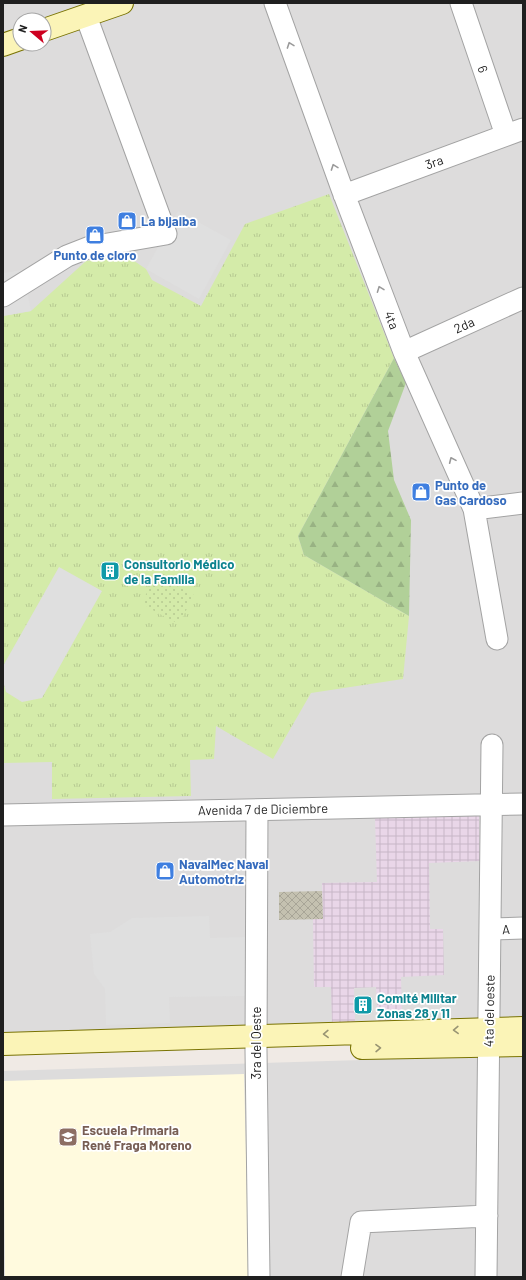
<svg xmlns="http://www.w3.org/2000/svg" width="526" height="1280" viewBox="0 0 526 1280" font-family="Barlow,sans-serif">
	<defs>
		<pattern id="industrial-grid" width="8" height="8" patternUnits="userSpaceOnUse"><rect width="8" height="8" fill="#e9d6e8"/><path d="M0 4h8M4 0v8" fill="none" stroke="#c7b7c7"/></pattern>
		<pattern id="construction-cross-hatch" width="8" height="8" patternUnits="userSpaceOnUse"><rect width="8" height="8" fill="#c4c1b0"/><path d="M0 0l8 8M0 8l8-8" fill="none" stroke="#a8a597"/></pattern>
		<pattern id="grass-tufts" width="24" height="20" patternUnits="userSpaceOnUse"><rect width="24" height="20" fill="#d4eba9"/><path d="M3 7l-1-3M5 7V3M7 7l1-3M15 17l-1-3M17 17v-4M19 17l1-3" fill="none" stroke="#b6c991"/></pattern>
		<pattern id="forest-firs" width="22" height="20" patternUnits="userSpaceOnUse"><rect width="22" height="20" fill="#b1d098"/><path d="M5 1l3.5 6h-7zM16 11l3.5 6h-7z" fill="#98b283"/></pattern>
		<pattern id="garden-dots" width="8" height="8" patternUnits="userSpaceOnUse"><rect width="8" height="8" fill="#d4eba9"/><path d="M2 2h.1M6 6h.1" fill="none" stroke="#b6c991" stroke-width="1.8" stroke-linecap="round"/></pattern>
	</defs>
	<rect width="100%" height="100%" fill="#f0eae5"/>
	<path fill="#dddcdc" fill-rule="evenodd" d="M3 3H523V1020L332 1023 166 1032 3 1035ZM20 20H44V44H20Z
		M523 1055V1277H3V1071Z"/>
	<path fill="url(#industrial-grid)" d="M479 816 480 861 429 863 430 929H443L444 975 401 977 402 1021H378L376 987 354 988 355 1022 332 1023 331 987H314L313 919 323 918 322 883 377 882 375 818Z"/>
	<path fill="#fffade" d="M244 1074 249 1277H5L3 1081Z"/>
	<path fill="url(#construction-cross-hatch)" d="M322 891 323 919 279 920V892Z"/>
	<path fill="url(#grass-tufts)" d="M329 194 394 358 298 536 304 555 409 616 403 679 311 693 273 759 216 726 214 759 190 760 191 796 52 799V762L3 763V316L31 311 86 261 127 256 146 269 152 280 201 306 245 224Z"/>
	<path fill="url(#forest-firs)" d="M394 358 406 383 388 431 394 480 411 520 409 616 304 555 298 536Z"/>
	<path fill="url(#garden-dots)" d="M156 575 194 595 179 624 141 604Z"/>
	<path fill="#dfdfdf" d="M178 211 231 240 199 299 146 269Z
		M23 270 31 311 3 316V273Z
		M59 567 102 591 42 698 22 702 6 692 3 681V666Z
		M209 916 210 938 246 937 247 996 169 997 170 1023 106 1025 105 989 94 974 90 934 110 932 132 918Z"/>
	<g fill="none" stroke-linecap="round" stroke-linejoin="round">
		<g stroke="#a3a3a3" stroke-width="23">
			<path id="street" d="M275 3 342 189 404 352 474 509 497 639
				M461 3 506 135
				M344 195 523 129
				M3 296 67 256 90 247 166 234 86 16
				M404 352 523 298
				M474 509 523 503
				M257 810 256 1050 259 1277
				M3 815 523 804
				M490 929 523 928
				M352 1277 361 1222 487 1216
				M486 1277 492 745"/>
		</g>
		<g stroke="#797303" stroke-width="24">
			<path id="secondary" d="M44 30 122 3
				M3 45 20 39
				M3 1044 523 1028
				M362 1048 523 1045"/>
		</g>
		<use href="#street" stroke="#fff" stroke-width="21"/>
		<use href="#secondary" stroke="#fbf4b7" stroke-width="22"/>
	</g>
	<defs><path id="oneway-chevron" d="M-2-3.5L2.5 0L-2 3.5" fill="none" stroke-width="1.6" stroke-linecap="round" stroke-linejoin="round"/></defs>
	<g stroke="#9a9a9a">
		<use href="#oneway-chevron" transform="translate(290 45) rotate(-110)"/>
		<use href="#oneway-chevron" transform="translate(334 167) rotate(-110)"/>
		<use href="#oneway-chevron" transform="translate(380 289) rotate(-111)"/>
		<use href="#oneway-chevron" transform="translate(452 460) rotate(-114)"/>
	</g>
	<g stroke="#989473">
		<use href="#oneway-chevron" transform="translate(456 1030) rotate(178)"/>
		<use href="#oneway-chevron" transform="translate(326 1034) rotate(178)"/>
		<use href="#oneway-chevron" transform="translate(378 1048) rotate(-1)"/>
	</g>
	<defs>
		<g id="shop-square" transform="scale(1)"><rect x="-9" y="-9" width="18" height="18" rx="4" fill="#3f7fe0" stroke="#fff"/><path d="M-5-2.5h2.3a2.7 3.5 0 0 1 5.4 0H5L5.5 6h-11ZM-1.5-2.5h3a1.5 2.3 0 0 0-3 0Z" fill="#fff"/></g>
		<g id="building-square" transform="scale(1)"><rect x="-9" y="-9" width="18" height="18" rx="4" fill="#0f9aa8" stroke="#fff"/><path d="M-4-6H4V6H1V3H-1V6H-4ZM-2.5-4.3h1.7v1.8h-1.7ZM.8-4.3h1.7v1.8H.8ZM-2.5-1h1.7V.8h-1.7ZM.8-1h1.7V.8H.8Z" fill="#fff"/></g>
		<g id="school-square" transform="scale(1)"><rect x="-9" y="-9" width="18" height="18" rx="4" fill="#8d6e63" stroke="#fff"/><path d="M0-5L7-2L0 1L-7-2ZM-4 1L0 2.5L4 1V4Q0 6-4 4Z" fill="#fff"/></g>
	</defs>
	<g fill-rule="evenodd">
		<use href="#shop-square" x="127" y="221"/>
		<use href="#shop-square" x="95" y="235"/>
		<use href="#shop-square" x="421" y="492"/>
		<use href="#building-square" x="110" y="571"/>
		<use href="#shop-square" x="165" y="871"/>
		<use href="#building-square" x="363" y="1005"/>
		<use href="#school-square" x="68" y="1137"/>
	</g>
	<g text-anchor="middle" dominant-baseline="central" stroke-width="3.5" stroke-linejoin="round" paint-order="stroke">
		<g font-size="13" fill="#1f1f1f" stroke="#fff">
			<text transform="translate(483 69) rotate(71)">6</text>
			<text transform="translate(434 162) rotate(-20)">3ra</text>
			<text transform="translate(392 320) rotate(69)">4ta</text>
			<text transform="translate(464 325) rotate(-24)">2da</text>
			<text transform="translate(263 809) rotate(-1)">Avenida 7 de Diciembre</text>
			<text transform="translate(506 929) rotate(-2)">A</text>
			<text transform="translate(489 1011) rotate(-89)">4ta del oeste</text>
			<text transform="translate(256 1043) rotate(-90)">3ra del Oeste</text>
		</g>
		<g font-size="13" font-weight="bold" fill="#366cbe" stroke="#fff" text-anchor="start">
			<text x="141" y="221">La bijaiba</text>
			<text x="95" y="255" text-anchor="middle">Punto de cloro</text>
			<text x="435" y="485">Punto de<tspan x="435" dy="15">Gas Cardoso</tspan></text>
			<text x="179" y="864">NavalMec Naval<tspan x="179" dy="15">Automotriz</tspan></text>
		</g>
		<g font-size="13" font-weight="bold" fill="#0d838f" stroke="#fff" text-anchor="start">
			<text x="124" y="564">Consultorio Médico<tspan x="124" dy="15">de la Familia</tspan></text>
			<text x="377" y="998">Comité Militar<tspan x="377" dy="15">Zonas 28 y 11</tspan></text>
		</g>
		<g font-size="13" font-weight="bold" fill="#785e54" stroke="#fff" text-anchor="start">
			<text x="82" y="1130">Escuela Primaria<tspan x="82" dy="15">René Fraga Moreno</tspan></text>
		</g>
	</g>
	<rect width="526" height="1280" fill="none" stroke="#1f1f1f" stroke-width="8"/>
	<g transform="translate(32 32) rotate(289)"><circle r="19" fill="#ffffff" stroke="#a5a5a5"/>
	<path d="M0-3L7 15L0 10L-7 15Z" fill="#cd0020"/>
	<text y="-6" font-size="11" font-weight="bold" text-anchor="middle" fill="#1f1f1f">N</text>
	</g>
</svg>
